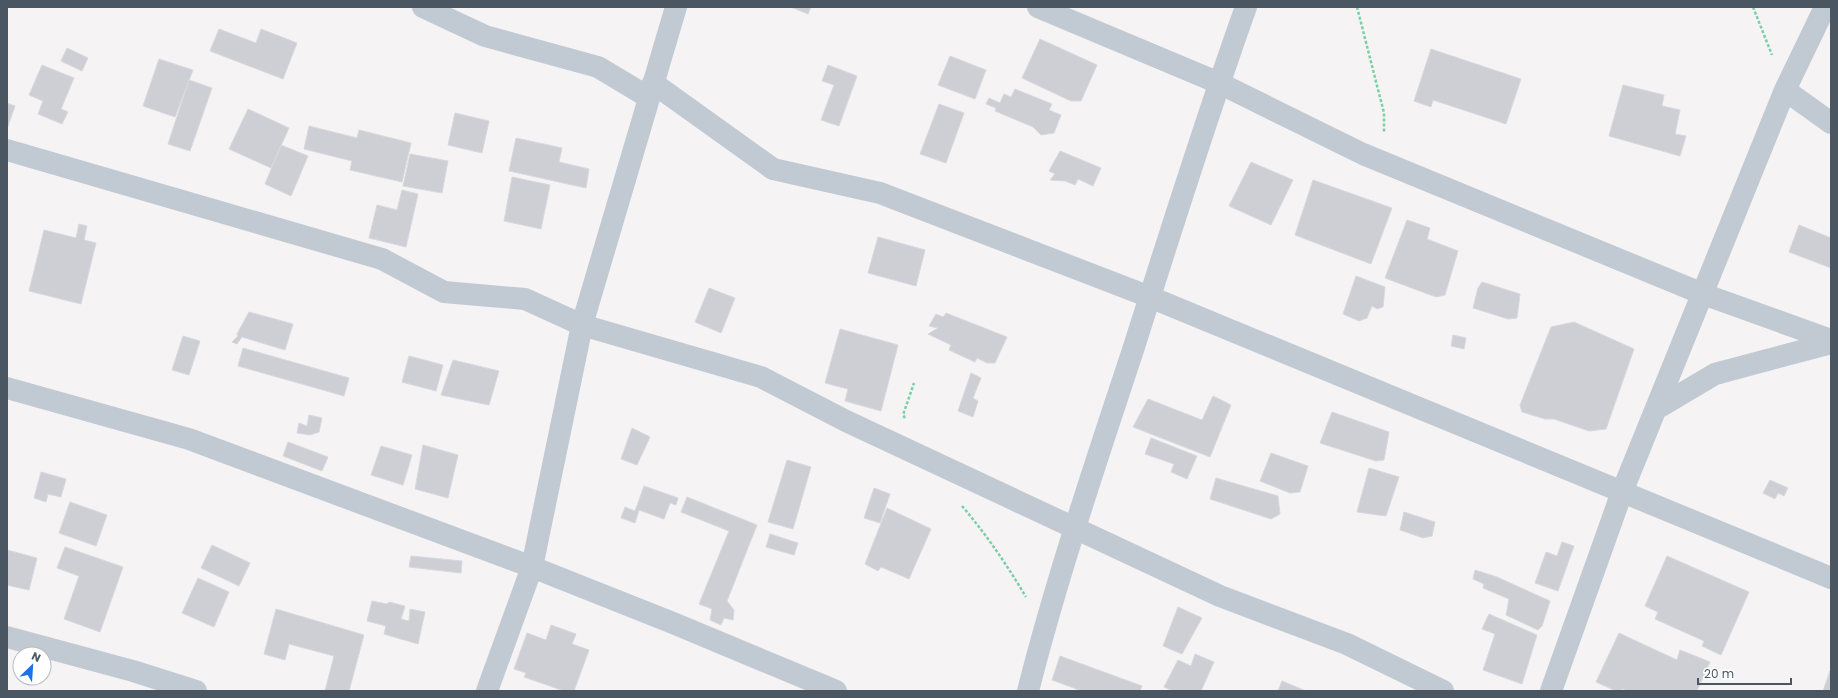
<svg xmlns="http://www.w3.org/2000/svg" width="1838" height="698" viewBox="0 0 1838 698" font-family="Poppins,sans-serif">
	<rect width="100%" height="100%" fill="#f5f3f3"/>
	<path fill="#cdcfd5" stroke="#d7d9de" d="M791 7H811L808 14Z
		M219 29 256 43 261 29 297 43 283 79 210 51Z
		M1040 39 1097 65 1081 101H1071L1022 78Z
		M67 48 88 58 82 71 61 61Z
		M1431 49 1521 79 1506 124 1433 100 1431 107 1414 101Z
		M950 56 986 70 975 99 938 85Z
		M159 59 193 70 175 117 143 106Z
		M42 65 74 78 61 109 68 112 62 124 38 114 43 101 29 95Z
		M828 65 857 76 839 126 821 120 834 85 822 81Z
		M189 80 212 88 190 151 168 144Z
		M1623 85 1664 95 1662 106 1680 110 1675 134 1686 136 1680 156 1609 136Z
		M1015 89 1052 104 1049 110 1061 115 1054 133 1041 135 1033 127 995 111 996 108 986 104 989 98 1000 103 1004 94 1011 97Z
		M7 103 15 106 7 129Z
		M939 104 964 113 946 163 920 154Z
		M248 109 289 128 271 168 229 149Z
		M455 113 489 121 482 153 448 145Z
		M309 126 357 138 359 130 411 143 402 182 350 170 352 161 304 149Z
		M516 138 562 148 559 162 589 169 586 188 509 171Z
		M281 145 308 156 291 196 265 184Z
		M1060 151 1101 168 1093 186 1078 179 1075 185 1065 181 1050 180 1055 174 1049 171Z
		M410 154 448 161 442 193 403 186Z
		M1251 162 1293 180 1271 225 1229 206Z
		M512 177 550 185 541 229 504 221Z
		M1313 180 1392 208 1371 264 1295 235Z
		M402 190 418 194 406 247 369 238 377 205 397 210Z
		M1407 220 1430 228 1427 239 1458 251 1445 295 1436 297 1385 278Z
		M79 224 87 226 84 240 96 243 81 304 29 291 44 230 76 238Z
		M1799 225 1831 238V268L1789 252Z
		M878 237 925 250 916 286 868 273Z
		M1356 276 1385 287 1383 307 1377 309 1372 306 1367 318 1359 321 1343 314Z
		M1482 282 1520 294 1517 318 1508 319 1473 308 1478 288Z
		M709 288 735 298 721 333 695 322Z
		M249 312 293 324 285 350 242 337 237 344 232 342 238 336 237 334Z
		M946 313 1007 337 995 363H987L977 358 975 362 949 350 951 345 928 334 938 328 929 326 936 314 943 317Z
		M1574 322 1634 349 1606 429 1589 431 1554 419H1545L1522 412 1520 405 1551 327Z
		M840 329 898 345 881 411 845 401 848 389 825 383Z
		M1453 335 1466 338 1464 349 1451 346Z
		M183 336 200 341 189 375 172 370Z
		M243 348 349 378 344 396 238 366Z
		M409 356 443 365 436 391 402 382Z
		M453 360 499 371 489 405 441 395Z
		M971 373 981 378 973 398 978 401 973 417 958 411Z
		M1213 396 1231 405 1210 457 1133 427 1148 399 1202 420Z
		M1332 412 1389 432 1384 460 1376 461 1320 443Z
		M309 415 322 418 319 432 310 435 297 433 299 423 307 426Z
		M632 428 650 437 637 465 621 459Z
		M1151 438 1197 456 1187 479 1171 472 1174 464 1145 454Z
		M288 442 328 457 322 471 283 456Z
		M423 445 458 455 448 498 415 489Z
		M381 446 412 455 403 485 371 475Z
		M1271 453 1308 466 1300 492 1290 493 1260 481Z
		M787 460 811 467 793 529 768 522Z
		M1369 468 1399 477 1386 516 1357 512Z
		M41 472 66 479 61 497 48 494 46 502 34 498Z
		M1216 478 1278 496 1280 514 1271 519 1210 499Z
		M1770 480 1788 488 1784 496 1778 493 1775 499 1763 493Z
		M644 486 678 498 676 505 670 503 664 519 639 510 635 523 621 518 625 507 635 511Z
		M874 488 890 494 880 523 864 518Z
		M687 497 757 525 727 601 734 610 733 620 724 618 721 625 710 620 712 609 699 604 729 531 681 512Z
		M70 502 107 515 96 546 59 533Z
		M887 508 931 529 909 579 881 567 878 571 865 564Z
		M1404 512 1435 522 1432 536 1423 538 1400 530Z
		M770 534 798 543 794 555 766 547Z
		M1562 542 1574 546 1558 591 1535 583 1546 552 1557 556Z
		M212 545 250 563 239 586 201 568Z
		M65 547 123 567 100 632 64 619 79 576 57 568Z
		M7 550 37 558 29 590 7 585Z
		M411 556 462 561 461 573 409 567Z
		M1667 556 1749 592 1721 655 1702 646 1704 641 1655 619 1658 612 1645 606Z
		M1475 570 1497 577 1550 601 1542 626 1538 630 1506 615 1509 599 1483 588 1484 584 1473 579Z
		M198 578 229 592 214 627 182 613Z
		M372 601 387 604 389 602 405 606 401 619 409 621 410 609 425 612 418 644 384 634 386 626 367 621Z
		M1178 607 1202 618 1182 654 1163 646Z
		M276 609 364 635 349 691H325L334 656 289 644 285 660 264 654Z
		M1489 614 1537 635 1522 684 1483 670 1495 634 1482 629Z
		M551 625 576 634 572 644 589 650 574 691H564L524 677 526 673 514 669 527 633 546 640Z
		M1619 633 1677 660 1680 650 1710 662 1697 691H1628L1622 689 1621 691H1616L1596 682Z
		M1195 654 1214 662 1201 691H1173L1164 687 1178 660 1191 666Z
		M1060 656 1142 686 1140 691H1082L1052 680Z
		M1830 671 1831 691H1823Z
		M1282 681 1306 691H1278Z"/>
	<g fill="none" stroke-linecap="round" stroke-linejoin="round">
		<path stroke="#7ad0a6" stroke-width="2.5" stroke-dasharray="3 2" stroke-linecap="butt" d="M1357 7 1384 113V132
			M1753 7 1772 55
			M905 418 903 415 914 383
			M962 506C986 534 1007 565 1026 597"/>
		<path stroke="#c1cad2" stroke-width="22" d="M423 7 485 36 598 67 648 97
			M1038 7 1219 83 1363 154 1703 294 1831 340
			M653 83 773 169 880 193 1150 297 1831 578
			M1785 90 1831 123
			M7 150 382 259 444 292 525 299 582 325 761 377 846 421 1220 596 1347 644 1443 691
			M7 388 189 439 532 567 673 623 836 691
			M1656 409 1715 374 1831 343
			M7 637 133 671 196 691
			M487 691 532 567 582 325 676 7
			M1028 691C1057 577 1095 465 1132 353 1169 237 1205 121 1246 7
			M1551 691 1622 492 1785 90 1825 7"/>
	</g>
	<rect width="1838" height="698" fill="none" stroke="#4a5661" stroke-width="16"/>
	<g transform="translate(32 666) rotate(25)"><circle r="19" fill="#ffffff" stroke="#b7bbc0"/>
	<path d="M0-3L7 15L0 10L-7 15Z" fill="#1a73e8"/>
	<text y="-6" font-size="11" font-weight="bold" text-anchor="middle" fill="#4a5661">N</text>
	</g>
	<path d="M1698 678v6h93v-6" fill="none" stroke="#4a5661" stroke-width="2"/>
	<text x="1704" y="678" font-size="12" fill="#4a5661" stroke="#ffffff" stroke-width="3" paint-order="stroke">20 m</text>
</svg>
